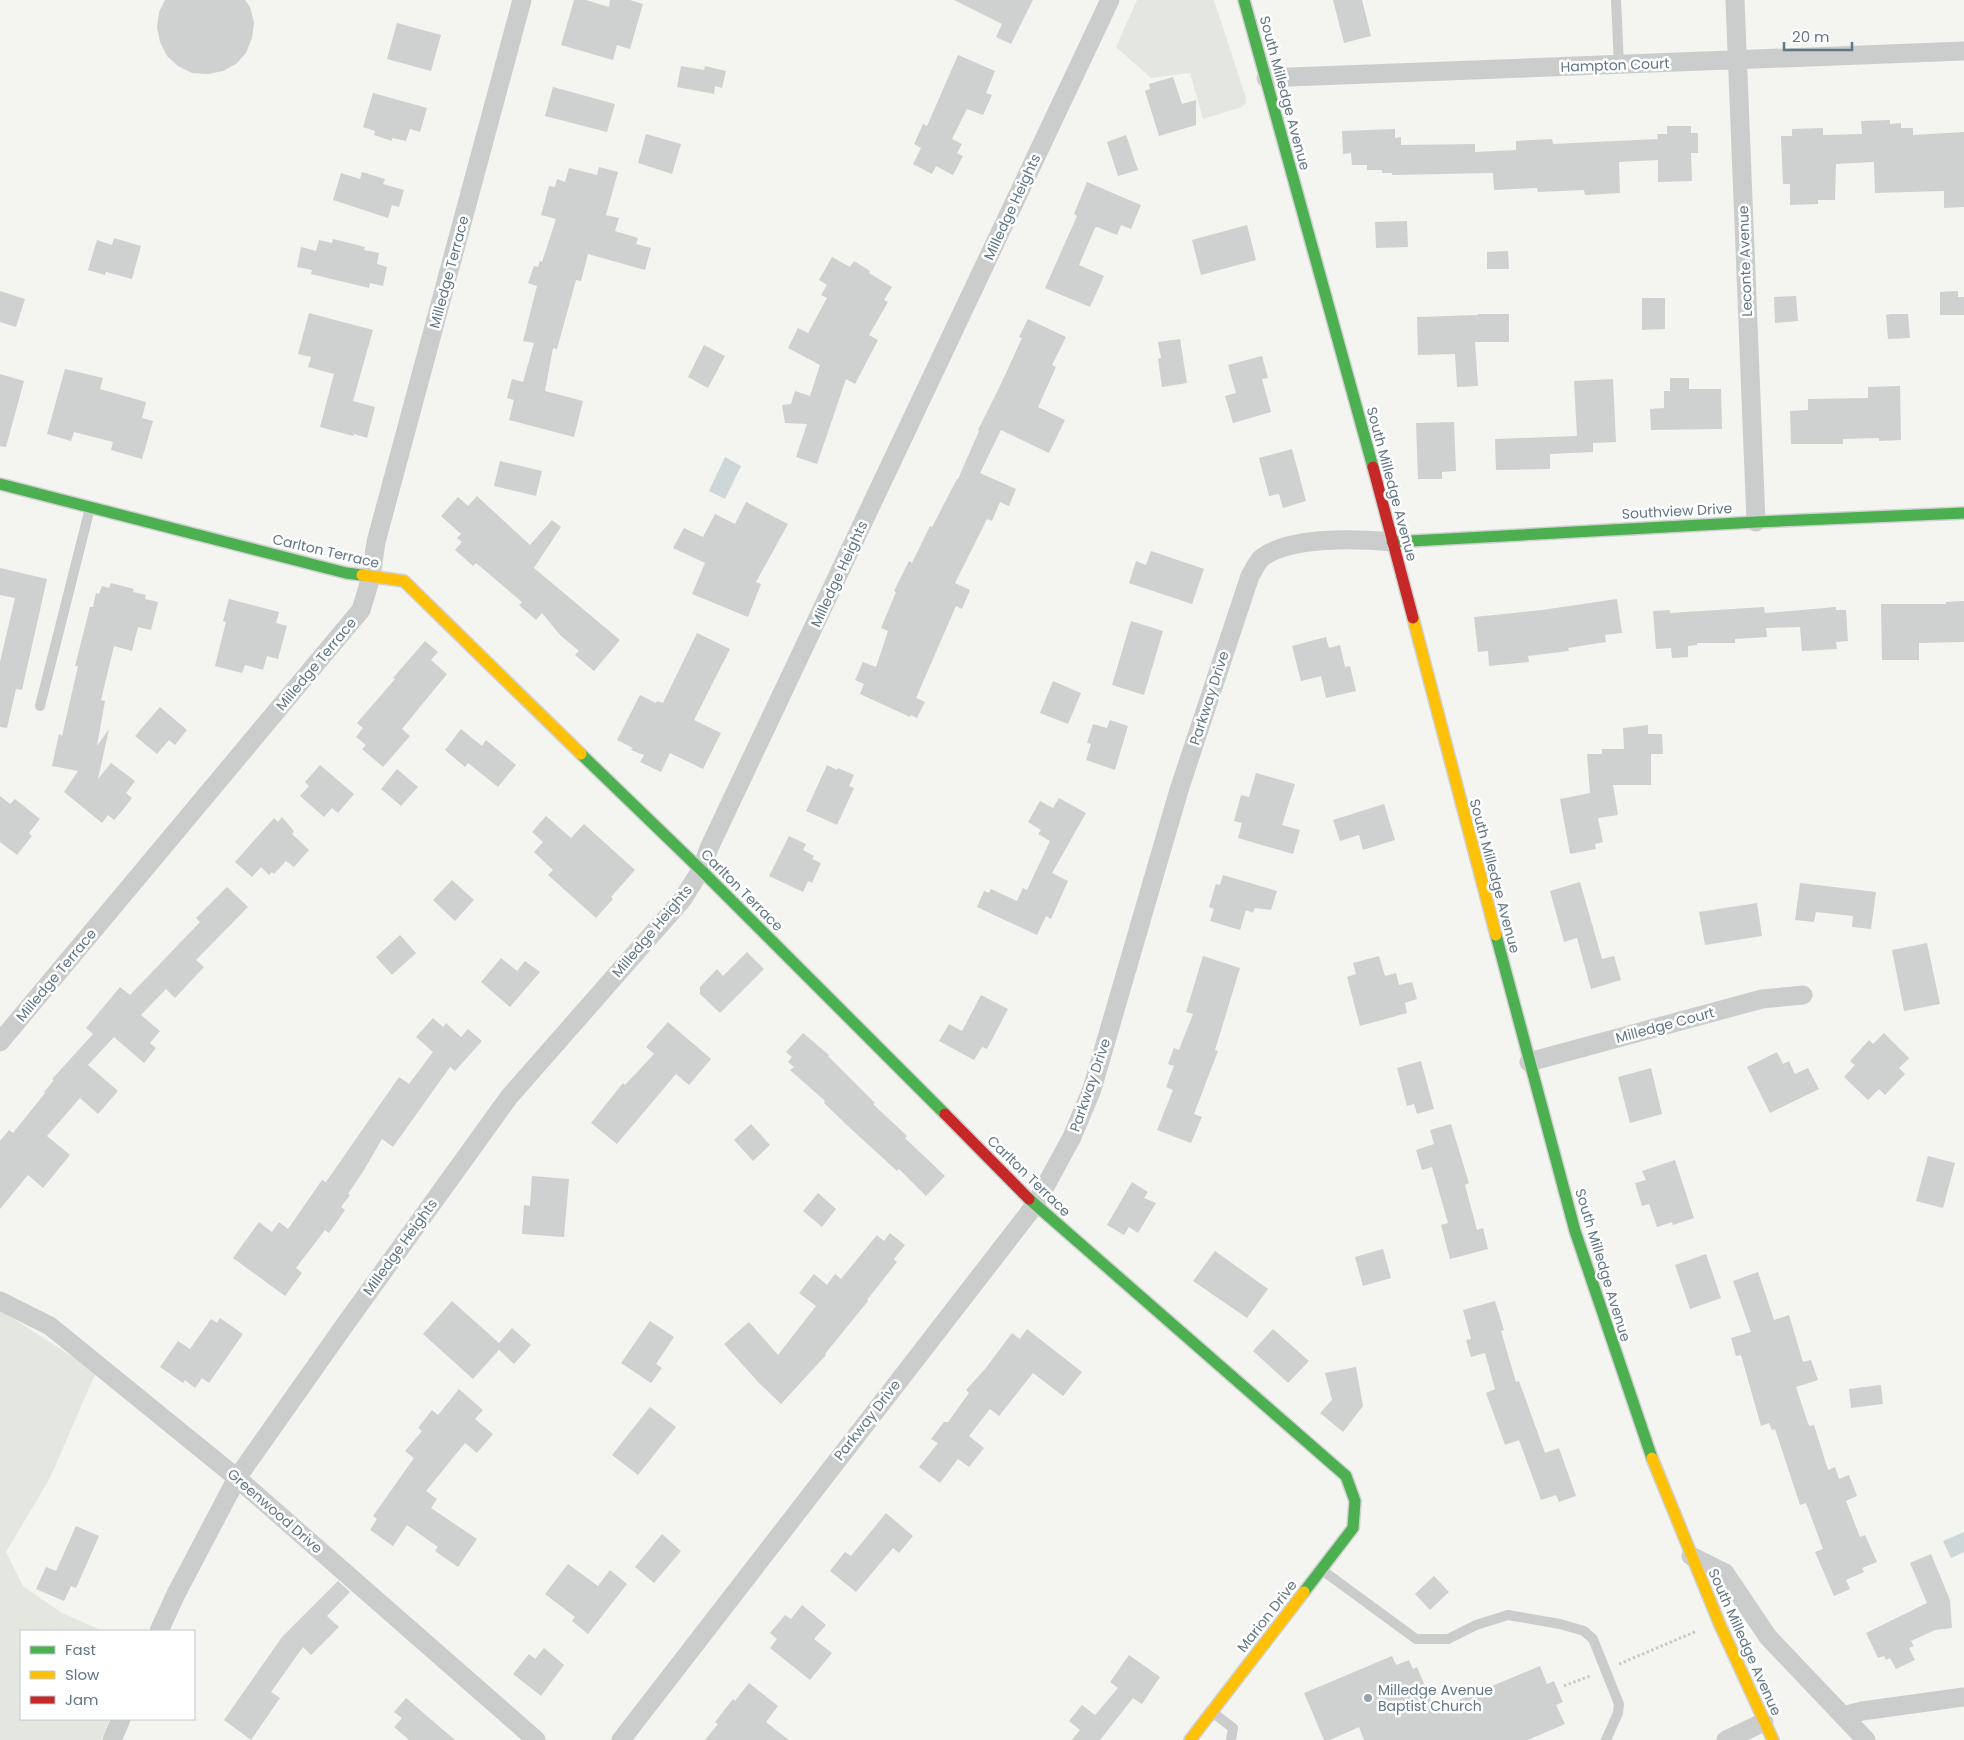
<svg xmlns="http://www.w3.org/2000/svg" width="1964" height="1740" viewBox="0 0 1964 1740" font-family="Poppins,sans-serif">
	<rect width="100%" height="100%" fill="#f4f4f1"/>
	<path fill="#e4e7df" d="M1137 0H1214L1246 98V103L1242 107 1203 119 1190 73 1151 78 1116 47Z
		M0 1310 96 1372 50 1478 6 1552 23 1586 62 1613 103 1631H21V1719H110L101 1740H0Z"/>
	<path fill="#cdd7d8" d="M725 457 741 466 725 499 709 491Z
		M1964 1532V1552L1951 1558 1943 1541Z"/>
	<path fill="#cfd1d0" d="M165 0H245L250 7 254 23 252 38 246 53 236 64 223 71 208 74 192 73 178 66 167 56 160 42 157 27 159 12Z
		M574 0H586L609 7 610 0H630L643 4 630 49 617 45 613 60 561 45Z
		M954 0H1033L1011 44 996 37 1002 24Z
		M1333 0H1362L1371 36 1344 43Z
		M397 23 441 35 431 71 387 59Z
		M958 55 995 71 986 93 992 95 983 115 967 109 952 139 962 144 957 153 963 156 953 175 936 166 932 174 913 164 921 148 914 144 923 124 927 126Z
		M681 66 704 70 705 66 726 71 722 88 715 86 714 94 677 87Z
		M1173 77 1182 104 1196 100V125L1159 136 1145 91 1150 89 1149 84Z
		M553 87 615 104 607 132 545 116Z
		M373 93 427 108 420 132 410 129 406 141 392 138V141L374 135 375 131 363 127Z
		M1890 120V124L1901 123V128H1913V135L1964 132V207L1944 208V191L1875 193 1874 162 1836 164 1835 200H1818V204L1790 205V184H1783L1781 136H1792V129L1823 128V135L1862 134 1861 121Z
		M1667 126H1691V133H1698V153H1691L1692 181 1658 182V160L1619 162 1620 193 1585 195 1584 190 1538 192 1537 188 1494 190 1493 173 1392 175V173H1382V170H1367V165H1352L1351 153 1343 154 1342 131 1395 129V138L1401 137V145L1475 144V152L1516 150V141L1552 139 1553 144 1658 139 1657 134H1667Z
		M646 134 681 144 672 174 638 163Z
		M1126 135 1138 170 1118 176 1107 142Z
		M599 167 618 172 606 215 619 218 615 231 638 238 636 244 651 248 645 270 588 254 581 281 576 280 557 349 553 348 545 391 583 401 574 437 509 420 514 400 507 398 512 379 523 382 534 343 523 341 537 286 528 283 534 266 538 267 540 261 542 262 556 219 541 215 549 186 555 187 557 179 565 182 569 168 597 175Z
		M362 172 385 179 383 184 404 190 399 207 392 205 388 218 333 200 341 173 360 179Z
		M1087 182 1141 205 1131 229 1121 225 1117 235 1097 227 1095 228 1079 265 1104 276 1090 307 1045 288 1077 216 1074 214Z
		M1407 221 1408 247 1376 248 1375 222Z
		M1247 225 1256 260 1201 275 1192 240Z
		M114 238 141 246 132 279 106 272 105 275 88 270 97 240 112 245Z
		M333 239 365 247 364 250 379 253 377 264 387 267 383 286 370 283 369 288 311 274 312 270 297 267 301 247 316 251 319 240 332 243Z
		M1508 251 1509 269H1487V252Z
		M832 257 850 267 854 261 870 271 869 273 892 287 884 300 888 302 869 335 878 340 855 384 846 379 817 464 796 457 807 424 785 423 782 405 791 404 795 391 810 396 820 365 788 348 798 328 808 333 827 298 821 295 827 285 819 280Z
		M0 291 25 299 16 327 0 322Z
		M1958 291V297H1964V315H1940V292Z
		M1796 296 1798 321 1775 323 1774 297Z
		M1642 298H1665V329L1642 330Z
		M309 313 373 330 353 401 375 407 367 438 354 434 353 436 320 427 334 374 308 367 311 357 298 354Z
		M1478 314H1509V342H1475L1478 386 1457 387 1455 354 1418 355 1417 317 1478 315Z
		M1891 314H1908L1910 338 1888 339 1886 315Z
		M1028 319 1066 337 1052 365 1056 367 1038 407 1065 420 1049 453 1001 430 980 473 1016 489 1009 506 1000 502 992 521 987 519 955 583 970 590 962 609 956 606 916 698 925 702 917 718 911 715 910 717 860 694 864 684 855 680 863 662 876 667 888 631 881 628 896 592 894 591 909 561 912 563 930 526 932 527 957 479H958L979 431 978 430 999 388 1022 338 1019 337Z
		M1180 339 1187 383 1162 387 1158 359 1161 358 1158 342Z
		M704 345 725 356 708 388 688 377Z
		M1262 356 1268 378 1262 379 1271 412 1233 423 1225 396 1236 393 1228 365Z
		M65 369 103 378 100 389 146 402 142 418 153 421 142 459 111 450 113 442 74 432 71 441 47 434Z
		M0 374 24 381 6 447 0 446Z
		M1670 378H1689V389H1721L1722 429 1651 430 1650 409 1664 408V391H1670Z
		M1613 379 1616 442 1593 443V452L1550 454V469L1496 470 1495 439 1577 436 1574 381Z
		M1900 386 1901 440 1879 441V438L1843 439V444H1791L1790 411 1808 410V399L1868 398V387Z
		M1454 422 1456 471 1442 472V479H1418L1416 423Z
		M1292 449 1306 501 1283 508 1279 494 1269 496 1259 458Z
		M500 461 542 471 536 496 494 486Z
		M477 496 530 545 552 520 561 527 534 568 620 640 594 671 575 655 579 651 560 635 542 613 536 620 519 605 522 602 476 563 473 566 455 550 462 542 457 538 461 534 441 516 458 497 468 506Z
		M746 502 788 524 756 582 761 584 748 617 692 594 705 563 673 548 684 528 703 537 715 514 735 524Z
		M1151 551 1204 569 1192 604 1129 583 1136 561 1146 565Z
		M0 568 47 579 22 690 16 689 7 728 0 727V662L15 598 0 595Z
		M111 583 134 589 133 592 146 595 145 599 158 602 151 630 138 627 132 651 114 646 101 700 105 701 97 746 109 729 98 779 111 763 135 781 126 793 132 798 122 811 114 820 108 815 102 823 64 792 78 771 52 766 59 734 62 736 78 666H75L90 607H93L96 593 99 594 102 586 109 588Z
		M229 599 279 612 276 623 287 626 278 659 267 656 263 670 245 665 242 673 215 666 226 622 223 621Z
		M1617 599 1622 633 1605 635 1606 642 1568 648 1569 651 1528 656 1529 662 1489 666 1488 651 1478 652 1474 617 1542 610Z
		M1964 601V642L1919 643V660H1882L1881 604H1946V602Z
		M1764 607 1765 613 1836 607V610H1846L1848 641 1836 642 1837 649 1802 651 1800 627 1766 628 1767 637 1735 639V643H1697V645L1688 646V657L1672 658 1671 648 1656 649 1653 611 1670 610V613Z
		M1131 621 1163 631 1144 695 1112 685Z
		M697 633 730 649 694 720 721 733 703 769 670 753 661 772 640 762 644 755 631 750 633 748 617 740 640 695 656 703 657 701 663 703Z
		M1326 637 1329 648 1340 645 1345 667 1350 666 1356 691 1326 698 1321 676 1301 681 1292 646Z
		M425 641 438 652 431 660 447 674 402 729 410 736 383 767 362 749 366 745 356 737 363 728 357 723 395 679 393 678Z
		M1053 681 1081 693 1068 724 1040 713Z
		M160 707 187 730 175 745 169 740 157 754 135 736Z
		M1110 720 1128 726 1115 770 1086 760 1091 744 1087 743 1093 724 1107 728Z
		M1648 725V734H1662L1663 754H1651V785H1613L1618 815 1598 818 1603 842 1595 844 1596 849 1570 854 1560 799 1590 793 1587 754H1602V749H1624L1623 728Z
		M461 729 482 746 486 740 516 765 498 787 468 763 465 767 445 750Z
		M320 765 354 794 338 813 332 808 324 817 300 796 309 786 305 782Z
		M827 765 837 770 838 768 854 775 849 786 854 788 837 825 806 811Z
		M397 769 418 787 401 806 381 789Z
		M1256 773 1295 784 1282 825 1300 830 1293 854 1238 838 1242 823 1234 821 1241 795 1249 797Z
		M0 796 10 804 15 799 40 819 29 833 32 836 17 855 0 842Z
		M1059 798 1086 813 1052 873 1068 881 1051 919 1046 916 1037 935 977 907 984 891 989 893 991 889 1017 901 1023 888 1027 890 1050 841 1038 834 1041 830 1028 822 1040 801 1053 808Z
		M1384 804 1395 840 1363 850 1359 835 1340 841 1333 820Z
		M546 816 571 838 584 824 635 870 611 897 613 899 596 918 548 875 553 870 534 852 543 842 532 832Z
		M282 817 294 831 292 834 309 850 294 867 286 861 274 874 272 872 269 875 261 867 252 877 235 862 274 818 278 822Z
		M789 836 806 844 803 850 814 856 812 859 821 863 812 883 808 881 803 892 769 876Z
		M1223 875 1277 891 1271 910 1255 908 1253 913 1246 910 1240 930 1210 921 1214 909 1209 907 1216 884 1220 885Z
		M452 880 474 900 455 921 433 900Z
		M1580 882 1602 959 1614 956 1621 980 1591 989 1577 938 1564 942 1550 891Z
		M1800 883 1876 892 1871 929 1852 927 1853 916 1816 912 1814 922 1795 920Z
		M227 887 248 907 196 960 204 967 175 998 166 989 141 1015 160 1031 150 1043 156 1048 144 1063 114 1037 88 1065 118 1091 98 1114 80 1098 47 1136 70 1155 43 1188 28 1175 0 1209V1141L9 1130 13 1133 45 1093 44 1092 54 1080 52 1079 93 1034 86 1028 120 987 130 995 200 922 196 918Z
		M1757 903 1762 936 1705 945 1699 912Z
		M400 935 416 953 392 975 376 957Z
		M1927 943 1940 1004 1904 1011 1892 950Z
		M747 952 764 969 720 1013 700 994V987L717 969 723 976Z
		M1203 956 1240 968 1215 1050 1218 1051 1194 1114 1202 1117 1191 1143 1157 1130 1173 1090 1166 1087 1174 1066 1168 1064 1174 1048 1179 1050 1193 1014 1186 1012Z
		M1379 956 1385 976 1396 973 1399 985 1412 982 1417 999 1405 1003 1407 1013 1360 1026 1347 977 1356 974 1353 963Z
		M501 958 517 971 525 961 540 972 510 1007 481 982Z
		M981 995 1008 1009 987 1049 982 1047 974 1060 939 1041 949 1024 962 1031Z
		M433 1018 443 1027 446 1023 461 1037 468 1029 482 1041 455 1071 450 1067 393 1147 382 1139 364 1170 348 1194 350 1195 341 1207 345 1210 329 1233 325 1230 296 1268 302 1273 285 1296 233 1258 259 1222 272 1232 279 1222 288 1229 322 1180 326 1182 399 1077 409 1084 433 1052 416 1037Z
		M668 1022 711 1059 689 1085 676 1074 617 1144 591 1123 623 1083 625 1085 654 1054 646 1047Z
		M803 1033 829 1055 828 1056 875 1103 873 1104 907 1136 905 1138 945 1176 926 1196 899 1169 897 1171 850 1128 824 1103 825 1101 790 1070 794 1067 788 1062 792 1057 786 1052Z
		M1884 1033 1909 1058 1899 1068 1905 1074 1885 1095 1879 1089 1868 1100 1844 1077 1855 1065 1850 1061 1869 1040 1873 1044Z
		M1777 1052 1783 1064 1789 1061 1795 1074 1808 1068 1819 1089 1770 1113 1747 1067Z
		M1421 1061 1434 1109 1417 1114 1414 1104 1407 1106 1397 1068Z
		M1651 1068 1662 1114 1630 1123 1618 1077Z
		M751 1124 770 1145 753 1161 734 1140Z
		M1451 1124 1469 1183 1465 1185 1477 1230 1483 1228 1488 1249 1450 1259 1441 1225 1448 1223 1432 1167 1422 1170 1416 1150 1434 1144 1430 1130Z
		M1928 1156 1955 1163 1943 1208 1916 1201Z
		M1675 1160 1694 1218 1673 1225 1672 1222 1657 1227 1649 1204 1642 1206 1635 1183 1646 1180 1642 1171Z
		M532 1176 569 1179 564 1237 522 1234 524 1205 530 1206Z
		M1132 1182 1148 1192 1144 1198 1156 1203 1138 1233 1129 1227 1124 1235 1107 1225Z
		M818 1193 836 1209 822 1227 803 1211Z
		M890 1233 905 1245 894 1259 897 1262 867 1300 868 1301 825 1354 826 1355 781 1404 759 1383 724 1344 749 1322 778 1355 816 1306 799 1293 814 1274 827 1285 835 1274 841 1279 877 1235 884 1241Z
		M1383 1249 1391 1278 1363 1286 1355 1257Z
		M1215 1251 1268 1289 1247 1318 1193 1281Z
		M1706 1254 1721 1298 1690 1309 1675 1265Z
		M1758 1272 1774 1320 1789 1315 1803 1362 1811 1360 1818 1380 1796 1387 1809 1426 1814 1425 1828 1470 1835 1467 1839 1479 1849 1475 1857 1496 1846 1501 1860 1537 1865 1535 1877 1562 1862 1568 1864 1572 1846 1580 1850 1589 1834 1596 1815 1552 1823 1549 1806 1503 1800 1505 1775 1429 1772 1430 1769 1423 1761 1426 1741 1355 1736 1356 1731 1338 1751 1332 1733 1281Z
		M452 1301 499 1343 512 1328 531 1345 514 1364 499 1350 473 1379 423 1334Z
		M1495 1301 1504 1330 1501 1331 1516 1382 1519 1381 1545 1453 1559 1448 1576 1496 1559 1502 1556 1495 1541 1500 1519 1440 1505 1445 1486 1393 1495 1389 1485 1353 1471 1357 1466 1340 1471 1339 1463 1310Z
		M220 1318 243 1334 209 1383 202 1378 195 1388 185 1380 183 1383 160 1367 178 1341 190 1349 211 1319 217 1323Z
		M650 1321 674 1337 656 1364 662 1368 651 1383 621 1363Z
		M1027 1329 1082 1372 1063 1396 1033 1373 999 1416 990 1409 969 1436 984 1448 969 1467 958 1459 940 1483 919 1467 938 1443 931 1439 944 1422H948L969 1393 966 1390 985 1369 1012 1333 1020 1339Z
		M1273 1329 1309 1361 1288 1383 1253 1351Z
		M1356 1367 1363 1406 1343 1432 1320 1413 1332 1400 1325 1373Z
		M1881 1385 1883 1404 1851 1408 1849 1389Z
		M459 1389 483 1410 475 1419 493 1434 477 1453 465 1443 426 1491 437 1499 431 1508 477 1539 458 1567 435 1551 438 1547 407 1525 393 1546 370 1530 377 1519 373 1516 414 1458 405 1451 422 1431 418 1428 432 1410 438 1415Z
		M650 1407 676 1427 638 1475 612 1455Z
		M886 1513 913 1536 899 1553 893 1548 856 1592 830 1571 845 1552 851 1556Z
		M76 1526 99 1536 76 1588 71 1586 64 1601 36 1589 46 1567 56 1571Z
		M662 1534 681 1551 654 1583 635 1567Z
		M1931 1554 1950 1600 1952 1628 1935 1630 1911 1641 1914 1646 1909 1648 1915 1660 1896 1669 1890 1658 1886 1660 1884 1656 1878 1658 1866 1633 1927 1603 1910 1563Z
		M568 1564 598 1586 610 1570 627 1584 588 1634 572 1621 575 1617 545 1594Z
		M1434 1576 1449 1592 1430 1610 1415 1594Z
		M338 1581 350 1592 327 1616 339 1627 311 1655 303 1647 271 1692 280 1698 251 1740 224 1720 282 1637Z
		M802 1605 826 1625 814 1639 832 1653 810 1680 770 1648 777 1639 770 1633 785 1615 791 1619Z
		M544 1648 564 1665 541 1696 513 1674 529 1654 535 1659Z
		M1129 1655 1160 1677 1142 1704 1133 1698 1100 1740H1072L1080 1730 1069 1721 1082 1705 1095 1715 1118 1688 1110 1682Z
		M1392 1656 1396 1665 1409 1660 1413 1669 1417 1667 1435 1710 1540 1666 1547 1684 1554 1681 1559 1693 1563 1702 1556 1705 1565 1724 1528 1740H1364L1359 1727 1330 1740H1324L1304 1693Z
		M749 1683 778 1706 766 1722 789 1740H705L718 1724 715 1722 733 1699 735 1701Z
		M406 1698 455 1740H409L394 1727 402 1718 394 1712Z"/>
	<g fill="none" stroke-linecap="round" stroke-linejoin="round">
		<g stroke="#cfd1d1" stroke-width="14">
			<path id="fast" d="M1244 0 1373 467
				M0 484 346 573 362 575
				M1392 542 1756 522 1964 513
				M581 754 701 870 945 1114
				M1496 935 1575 1231 1652 1458
				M1029 1199 1346 1476 1355 1501 1353 1528 1304 1592"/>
		</g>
		<g stroke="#cfd1d1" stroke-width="14">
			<path id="slow" d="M362 575 404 581 581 754
				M1413 618 1496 935
				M1652 1458 1720 1625 1773 1740
				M1190 1740 1304 1592"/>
		</g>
		<g stroke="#cfd1d1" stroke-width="14">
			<path id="jam" d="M1373 467 1413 618
				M945 1114 1029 1199"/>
		</g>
		<path stroke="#cacacb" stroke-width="3" stroke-dasharray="2.5 2.5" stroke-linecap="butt" d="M1619 1664 1697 1631
			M1564 1686 1590 1676"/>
		<path stroke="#cbcdcd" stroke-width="10" d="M1616 0 1619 65
			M40 706 90 508
			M1322 1570 1416 1639H1448L1476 1625 1508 1615 1560 1624 1584 1631 1593 1639 1619 1704 1618 1713 1606 1740
			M1212 1712 1233 1728 1231 1740"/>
		<path stroke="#cbcdcd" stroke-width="19" d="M1735 0 1756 522
			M1266 78 1964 51
			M0 1042 361 610 371 577 376 542 522 0
			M1529 1062 1762 999 1803 995
			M0 1301 50 1326 237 1478 536 1740
			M1691 1556 1725 1573 1768 1637 1866 1740
			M159 1631 176 1594 237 1478 344 1326 509 1097 682 900 701 870 709 848 1110 0
			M1843 1716 1862 1711 1964 1697
			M112 1740 121 1719
			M621 1740 1035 1205 1072 1137 1092 1089 1179 790 1250 576C1254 570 1257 561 1263 557 1292 536 1358 539 1392 542
			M1726 1740 1764 1722"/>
		<use href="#fast" stroke="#4caf50" stroke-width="11"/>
		<use href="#slow" stroke="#ffc107" stroke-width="11"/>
		<use href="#jam" stroke="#c62828" stroke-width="11"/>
	</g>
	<circle fill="#94a3aa" stroke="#fff" stroke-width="2" cx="1368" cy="1698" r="5"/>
	<g text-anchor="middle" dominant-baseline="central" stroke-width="5" stroke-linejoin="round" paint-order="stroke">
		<g font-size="14" fill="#617784" stroke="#fff">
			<text transform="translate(1615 65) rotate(-2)">Hampton Court</text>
			<text transform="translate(1285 93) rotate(75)">South Milledge Avenue</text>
			<text transform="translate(1012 207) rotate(-65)">Milledge Heights</text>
			<text transform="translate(1745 261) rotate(-92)">Leconte Avenue</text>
			<text transform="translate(449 272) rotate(-75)">Milledge Terrace</text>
			<text transform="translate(1392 484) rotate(75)">South Milledge Avenue</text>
			<text transform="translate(1677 511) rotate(-3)">Southview Drive</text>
			<text transform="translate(326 551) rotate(13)">Carlton Terrace</text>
			<text transform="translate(839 574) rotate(-65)">Milledge Heights</text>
			<text transform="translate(316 664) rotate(-50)">Milledge Terrace</text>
			<text transform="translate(1209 698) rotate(-72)">Parkway Drive</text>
			<text transform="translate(1495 876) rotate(75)">South Milledge Avenue</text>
			<text transform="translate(742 890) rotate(45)">Carlton Terrace</text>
			<text transform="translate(652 931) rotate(-50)">Milledge Heights</text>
			<text transform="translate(56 975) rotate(-50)">Milledge Terrace</text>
			<text transform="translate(1665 1025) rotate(-15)">Milledge Court</text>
			<text transform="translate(1090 1085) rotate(-71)">Parkway Drive</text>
			<text transform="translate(1029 1176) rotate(44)">Carlton Terrace</text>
			<text transform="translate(400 1247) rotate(-54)">Milledge Heights</text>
			<text transform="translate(1603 1265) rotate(73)">South Milledge Avenue</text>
			<text transform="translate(867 1420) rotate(-52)">Parkway Drive</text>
			<text transform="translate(275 1511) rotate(41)">Greenwood Drive</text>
			<text transform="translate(1267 1616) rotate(-52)">Marion Drive</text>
			<text transform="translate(1745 1642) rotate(66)">South Milledge Avenue</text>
		</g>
		<g font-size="14" fill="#617784" stroke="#fff" text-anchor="start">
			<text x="1378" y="1690">Milledge Avenue<tspan x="1378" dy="16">Baptist Church</tspan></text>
		</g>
	</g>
	<rect x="20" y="1630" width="175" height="90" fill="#ffffff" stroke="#c0c9ce"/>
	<rect x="30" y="1646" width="25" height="8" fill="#4caf50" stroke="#c0c9ce"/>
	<text x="65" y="1655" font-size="15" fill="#617784">Fast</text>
	<rect x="30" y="1671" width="25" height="8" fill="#ffc107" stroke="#c0c9ce"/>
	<text x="65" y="1680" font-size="15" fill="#617784">Slow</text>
	<rect x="30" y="1696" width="25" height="8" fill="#c62828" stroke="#c0c9ce"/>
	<text x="65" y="1705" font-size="15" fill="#617784">Jam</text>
	<path d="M1784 42v8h68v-8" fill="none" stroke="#617784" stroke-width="2.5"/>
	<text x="1792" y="42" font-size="15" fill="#617784" stroke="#ffffff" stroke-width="4" paint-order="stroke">20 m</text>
</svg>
